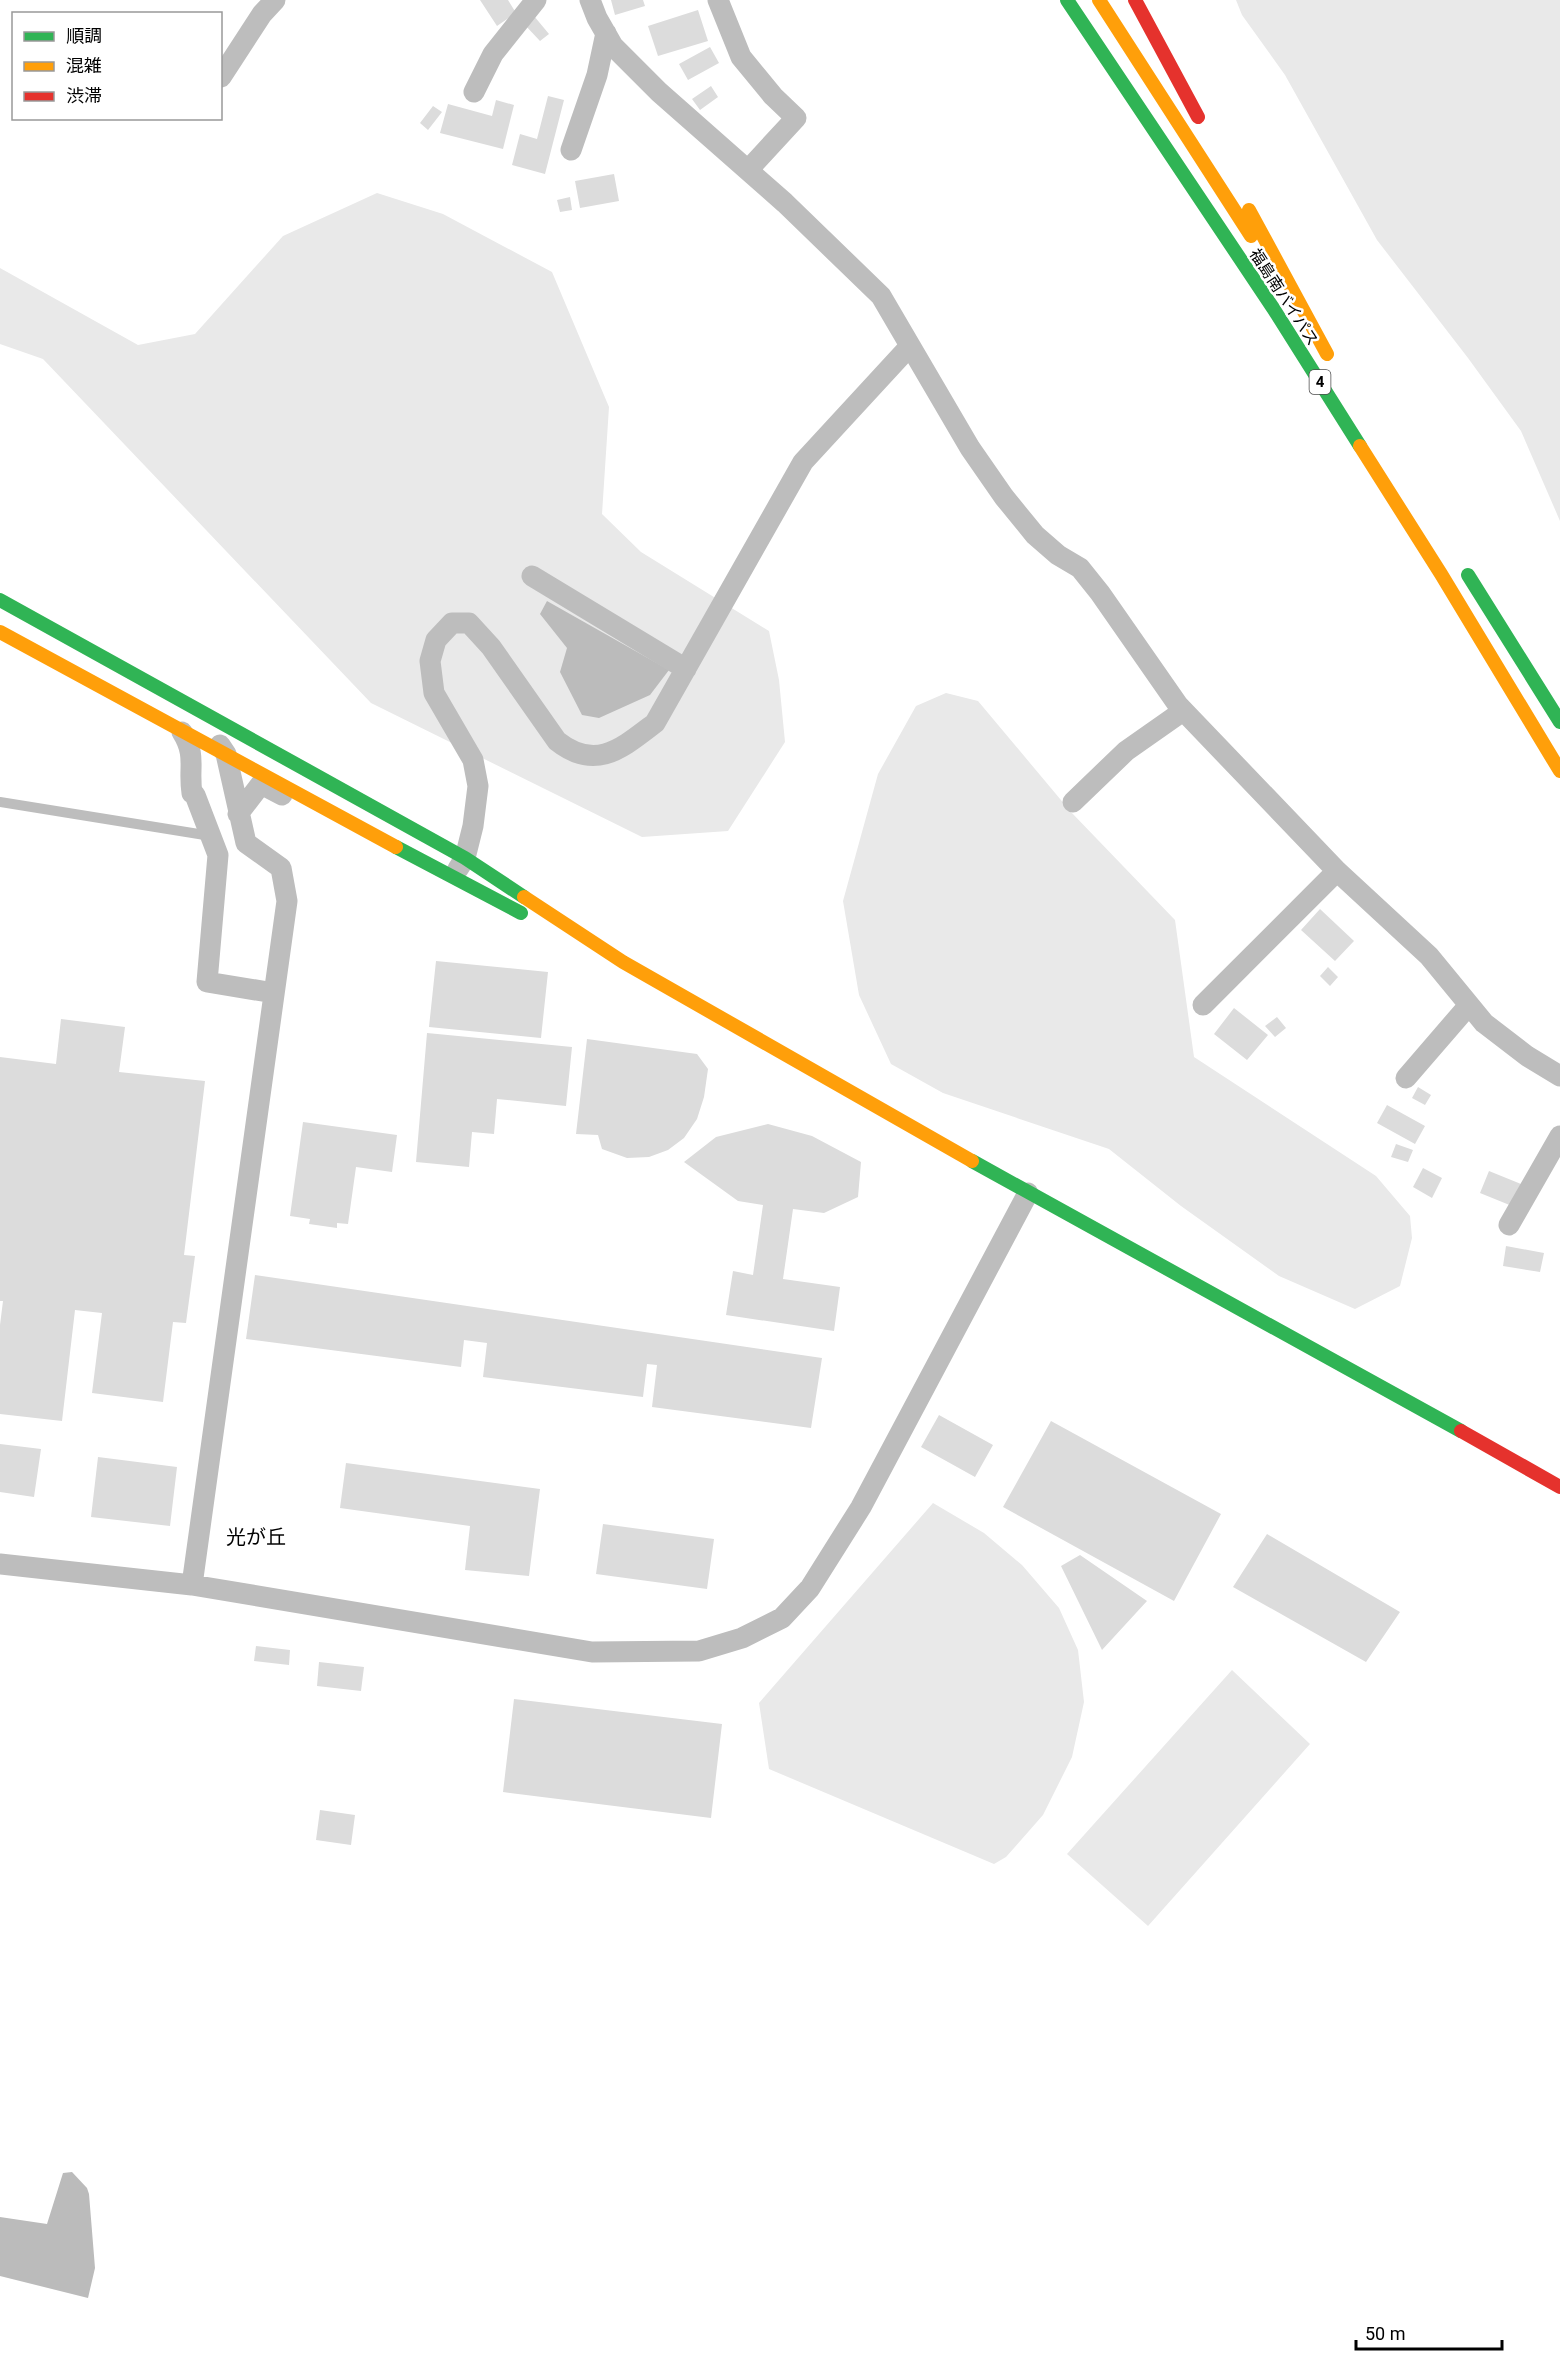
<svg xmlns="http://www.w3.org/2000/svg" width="1560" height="2364" viewBox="0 0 1560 2364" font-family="Roboto,'Noto Sans JP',sans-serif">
	<rect width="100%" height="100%" fill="#fff"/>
	<path fill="#e9e9e9" d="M1236 0H1560V521L1521 431 1468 358 1377 240 1285 75 1242 15Z
		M377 193 443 214 552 272 609 407 602 514 641 552 769 631 779 680 785 742 728 831 642 837 371 703 43 359 0 344V268L138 345 195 334 283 236Z
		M946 693 978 701 1071 812 1175 920 1194 1057 1376 1176 1410 1216 1412 1238 1400 1286 1355 1309 1279 1276 1181 1206 1109 1149 943 1093 891 1064 859 995 843 901 878 774 916 706Z
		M933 1503 984 1533 1022 1565 1059 1608 1078 1650 1084 1702 1072 1757 1043 1815 1006 1857 994 1864 769 1769 759 1703Z
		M1232 1670 1310 1744 1148 1926 1067 1854Z"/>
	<path fill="#bbb" d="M547 601 669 670 650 695 599 718 582 715 560 672 567 648 540 614Z
		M72 2172 87 2188 89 2194 95 2268 88 2298 0 2276V2217L47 2224 63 2173Z"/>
	<path fill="#dcdcdc" d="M480 0H508L516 13 497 26Z
		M611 0H643L645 6 615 15Z
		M698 10 708 41 658 56 648 26Z
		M534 16 549 34 540 41 524 24Z
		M710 47 719 63 688 80 679 64Z
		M711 86 718 97 700 110 692 99Z
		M548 96 564 100 545 174 512 165 520 134 537 139Z
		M496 100 514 105 503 149 440 133 448 104 492 116Z
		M433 106 442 112 428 130 420 123Z
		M614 174 619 201 580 208 575 181Z
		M570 197 572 210 560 212 557 200Z
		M1320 909 1354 941 1335 961 1301 930Z
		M436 961 548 972 541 1038 429 1027Z
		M1328 967 1338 977 1330 986 1320 976Z
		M1234 1008 1268 1035 1247 1060 1214 1034Z
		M1277 1017 1286 1028 1275 1037 1265 1026Z
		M61 1019 125 1027 119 1072 205 1081 184 1255 195 1256 186 1323 173 1322 163 1402 92 1393 102 1313 75 1310 62 1421 0 1414V1325L3 1301H0V1057L56 1064Z
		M427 1033 572 1047 566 1106 497 1099 494 1134 472 1132 469 1167 416 1162Z
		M587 1039 697 1054 708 1069 704 1097 697 1119 684 1138 668 1150 649 1157 627 1158 602 1149 598 1135 576 1134Z
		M1418 1087 1431 1095 1425 1105 1412 1098Z
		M1387 1105 1425 1126 1415 1144 1377 1123Z
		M303 1122 397 1135 392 1172 356 1167 348 1224 337 1223V1228L309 1224 310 1219 290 1216Z
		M768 1124 812 1136 861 1162 858 1197 824 1213 793 1209 783 1279 840 1287 834 1331 726 1315 733 1271 753 1275 763 1205 738 1201 684 1162 716 1137Z
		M1396 1144 1413 1150 1408 1162 1391 1157Z
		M1423 1168 1442 1178 1432 1198 1413 1187Z
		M1489 1171 1521 1184 1512 1206 1480 1193Z
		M1506 1246 1544 1253 1540 1272 1503 1266Z
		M255 1275 822 1358 811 1428 652 1407 657 1365 647 1364 643 1397 483 1377 487 1343 464 1340 461 1367 246 1339Z
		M939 1415 993 1445 975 1477 921 1447Z
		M1051 1421 1221 1514 1174 1601 1003 1507Z
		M0 1444 41 1449 34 1497 0 1492Z
		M98 1457 177 1467 170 1526 91 1517Z
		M346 1463 540 1489 529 1576 465 1570 470 1526 340 1508Z
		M603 1524 714 1539 707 1589 596 1574Z
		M1267 1534 1400 1612 1366 1662 1233 1587Z
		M1080 1555 1147 1601 1102 1650 1061 1566Z
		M256 1646 290 1650 289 1665 254 1661Z
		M319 1662 364 1667 361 1691 317 1686Z
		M514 1699 722 1724 711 1818 503 1792Z
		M320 1810 355 1815 351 1845 316 1840Z"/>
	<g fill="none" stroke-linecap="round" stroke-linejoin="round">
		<path stroke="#bdbdbd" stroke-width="10" d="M0 802 211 836"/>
		<path stroke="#bdbdbd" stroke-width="21" d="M590 0 597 18 613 46 659 92 785 203 881 296 970 448 1004 497 1035 535 1058 555 1080 568 1100 593 1178 705 1337 871 1429 956 1484 1023 1527 1056 1560 1076
			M718 0 741 57 773 96 796 118 748 170
			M221 77 262 14 275 0
			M474 92 493 54 536 0
			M571 150 597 75 606 33
			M532 576 686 669
			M182 732C197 756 188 768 192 793L195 795 218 855 207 982 274 993
			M1073 802 1126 751 1183 711
			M238 814 261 784 282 795
			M458 869 465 858 473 826 478 786 473 760 434 693 430 661 436 640 452 623H469L491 647 557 741C596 772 622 748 655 723L803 462 909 347
			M1203 1005 1337 871
			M1406 1078 1469 1005
			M1509 1225 1560 1136
			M0 1564 192 1585 592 1652 699 1651 742 1638 782 1618 810 1588 861 1507 1028 1193
			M192 1585 287 901 281 868 246 843 226 754 220 745"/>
		<path stroke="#30b455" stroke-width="14" d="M1067 0 1273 308 1360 446
			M1468 575 1560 722
			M0 600 465 858 524 897
			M396 847 521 913
			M972 1161 1461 1431"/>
		<path stroke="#ff9f0a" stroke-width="14" d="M1099 0 1251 236
			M1249 210 1327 354
			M1360 446 1441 574 1560 771
			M0 632 396 847
			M524 897 623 962 972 1161"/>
		<path stroke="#e5322d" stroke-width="14" d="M1135 0 1198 117
			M1461 1431 1560 1487"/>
	</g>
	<g text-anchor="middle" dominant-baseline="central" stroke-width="5" stroke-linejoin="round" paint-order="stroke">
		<rect fill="#fff" stroke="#4c4c4c" stroke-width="1.5" x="1309.5" y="370" width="21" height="24" rx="4.5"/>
		<g font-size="15" font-weight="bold" fill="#000">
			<text x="1320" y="382">4</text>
		</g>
		<g font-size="16" fill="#000" stroke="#fff">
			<text transform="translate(1284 297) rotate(57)">福島南バイパス</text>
		</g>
		<g font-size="20" fill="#000" stroke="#fff">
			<text x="256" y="1537">光が丘</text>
		</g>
	</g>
	<rect x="12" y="12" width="210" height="108" fill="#ffffff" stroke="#999999" stroke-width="1.5"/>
	<rect x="24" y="32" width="30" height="9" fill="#30b455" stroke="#999999" stroke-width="1.5"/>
	<text x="66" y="42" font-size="18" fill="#000000">順調</text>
	<rect x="24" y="62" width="30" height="9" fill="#ff9f0a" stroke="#999999" stroke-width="1.5"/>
	<text x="66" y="72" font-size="18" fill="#000000">混雑</text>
	<rect x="24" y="92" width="30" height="9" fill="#e5322d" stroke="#999999" stroke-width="1.5"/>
	<text x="66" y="102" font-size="18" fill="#000000">渋滞</text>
	<path d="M1356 2340v9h146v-9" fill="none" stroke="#000000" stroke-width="3"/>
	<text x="1365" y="2340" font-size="18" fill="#000000" stroke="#ffffff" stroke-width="4.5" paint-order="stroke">50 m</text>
</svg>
